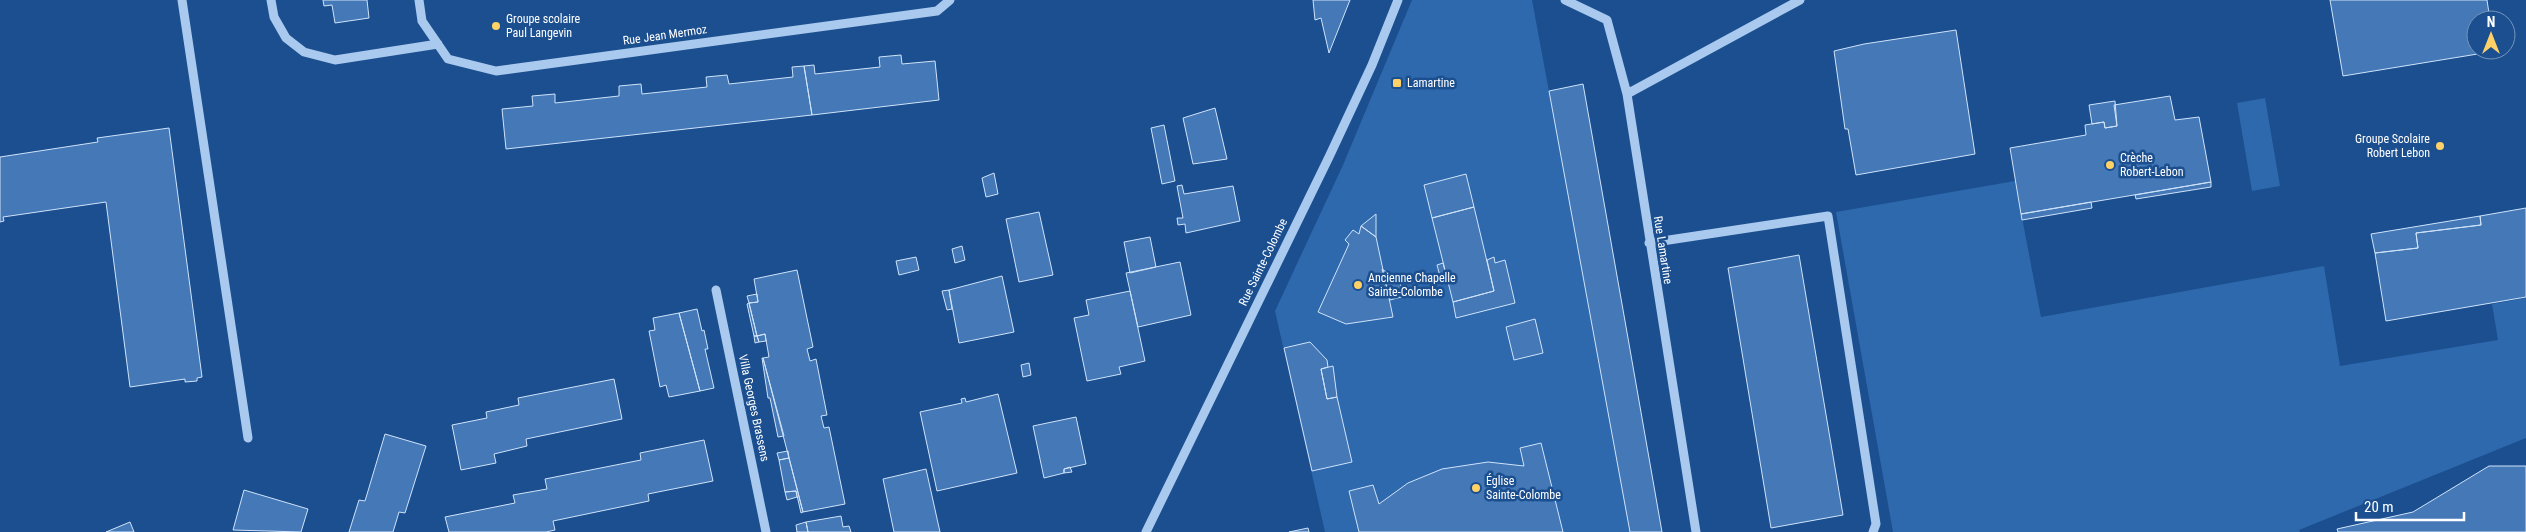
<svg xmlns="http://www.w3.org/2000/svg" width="2526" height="532" viewBox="0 0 2526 532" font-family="'Roboto Condensed',sans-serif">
	<rect width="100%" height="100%" fill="#1b4f8f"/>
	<path fill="#2e69ad" d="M1412 0H1532L1631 532H1325L1275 311 1343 165Z
		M2265 98 2280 186 2252 191 2237 103Z
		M2015 181 2041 317 2324 266 2340 366 2498 340 2492 304 2526 298V438L2299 530 2300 532H1893L1836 212Z"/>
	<path fill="#4478b7" stroke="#cfe3fa" d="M323 0H367L369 18 335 23 332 5 324 6Z
		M1313 0H1350L1329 53 1321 18 1315 20Z
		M2330 0H2487L2490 20H2476V50L2496 51 2343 76Z
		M1956 30 1975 154 1856 175 1848 129H1845L1834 51 1864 44Z
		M901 55 902 64 935 61 939 100 812 115 804 66 814 65 815 74 880 67 879 57Z
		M804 66 812 115 506 149 502 109 533 106 532 96 555 94V103L619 96V86L641 84 642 94 707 87 706 77 727 75 729 84 793 77 792 67Z
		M1583 84 1625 321 1662 532H1630L1549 91Z
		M2170 96 2175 120 2199 117 2211 182 2021 214 2010 148 2086 135 2085 125 2104 122 2105 128 2117 126 2114 105Z
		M2115 101 2117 126 2105 128 2104 122 2092 124 2089 105Z
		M1215 108 1227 159 1193 164 1183 118Z
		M1164 125 1175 181 1162 184 1151 128Z
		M169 128 202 377 197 378V381L185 382V379L130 387 106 202 3 217 4 221 0 222V157L98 142 97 138Z
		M994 173 998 194 986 197 982 178Z
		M1466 174 1474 207 1432 218 1424 185Z
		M2211 182V187L2136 199 2135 195Z
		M1182 185 1184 194 1233 186 1240 221 1186 233 1185 224 1178 225 1177 218H1183L1177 186Z
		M2091 202 2092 208 2022 220 2021 214Z
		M1474 207 1494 291 1453 302 1432 218Z
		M2526 208V297L2386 321 2375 253 2418 248 2416 233 2481 225 2480 216Z
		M1039 212 1053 275 1019 282 1006 219Z
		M1376 214V237L1361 226Z
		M2480 216 2481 225 2416 233 2418 248 2375 253 2371 234Z
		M1361 226 1376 237 1393 317 1346 324 1318 312 1349 244 1345 240 1353 230 1359 234Z
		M1150 237 1156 267 1130 273 1124 242Z
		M962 246 965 260 955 263 952 249Z
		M1799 255 1843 515 1771 528 1728 268Z
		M916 257 919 270 899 275 896 261Z
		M1494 257 1495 263 1505 260 1515 303 1456 318 1453 302 1494 291 1487 260Z
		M1180 262 1191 315 1138 327 1126 273Z
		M1443 263 1447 279 1441 280 1437 265Z
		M1382 269 1399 281 1405 296 1390 300Z
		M797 270 813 347 807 349 810 361 816 359 827 415 821 416 824 428 829 427 845 504 803 512 763 358 769 357 765 334 757 336 749 303 758 302 754 279Z
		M1002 276 1014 332 959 343 949 290Z
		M949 290 952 309 947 310 942 291Z
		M1130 291 1145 361 1119 367 1121 374 1087 381 1074 318 1089 315 1086 300Z
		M757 294 758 302 749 303 747 296Z
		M749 303 757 336H754L747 304Z
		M697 309 702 331 704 330 708 349H705L714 388 700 391 679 313Z
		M679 313 700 391 669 397 666 385 660 387 649 331 655 330 653 318Z
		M1535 319 1543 353 1514 360 1506 327Z
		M765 334 766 341 759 342 757 336Z
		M754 336H757L759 342 755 343Z
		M1310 342 1327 360 1328 367 1321 369 1327 399 1337 397 1352 462 1312 471 1284 348Z
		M762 358H763L784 436 778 437 770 398H768Z
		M1029 363 1031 375 1023 377 1021 365Z
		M1333 366 1337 397 1327 399 1321 369Z
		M614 379 622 419 526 439 527 446 494 454 496 463 461 470 452 425 487 418 486 412 519 405 518 398Z
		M998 394 1017 473 937 491 920 412 962 403 961 399 965 398 966 402Z
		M1076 417 1086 464 1064 469V473L1044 478 1033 426Z
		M385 434 426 446 405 513 399 512 393 532H349L359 500 365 501Z
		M704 440 713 481 648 494 649 501 553 521 555 530 546 532H449L445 517 515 503 513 495 547 489 545 479 641 460 640 453Z
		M1541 443 1563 532H1359L1349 491 1373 485 1379 504 1408 483 1442 469 1488 462 1524 466 1520 448Z
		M788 451 789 458 779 460 777 453Z
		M789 458 803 512 801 513 796 491 785 492 779 460Z
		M2489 466H2526V532H2338L2337 529 2413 512Z
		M1070 467 1072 472 1064 473V469Z
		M926 469 940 532H894L883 479Z
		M244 490 308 509 301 532 233 530Z
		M796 491 797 497 787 500 785 492Z
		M841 516 843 527 849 526 851 532H808L806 522Z
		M130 522 134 532H106Z
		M806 522 808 532H797L796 525Z
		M1308 528 1309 532H1289Z"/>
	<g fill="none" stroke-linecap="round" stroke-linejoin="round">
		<path stroke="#a9c9ee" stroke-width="9" d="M182 0 248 438
			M271 0 274 17 286 38 304 52 335 60 438 44
			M419 0 422 21 448 59 496 71 937 11 950 0
			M1565 0 1607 20 1627 94 1696 532
			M1627 94 1800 0
			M1649 243 1828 216 1876 524 1873 532
			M716 290 766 532
			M1146 532 1329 157 1372 65 1398 0"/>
	</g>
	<g fill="#ffd166" stroke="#1b4f8f" stroke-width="2">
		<circle cx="496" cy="26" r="5"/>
		<rect x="1392" y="78" width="10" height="10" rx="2.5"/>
		<circle cx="2440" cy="146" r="5"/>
		<circle cx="2110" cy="165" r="5"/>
		<circle cx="1358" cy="285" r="5"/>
		<circle cx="1476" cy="488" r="5"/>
	</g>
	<g text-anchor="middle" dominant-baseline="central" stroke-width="5" stroke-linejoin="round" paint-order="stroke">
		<g font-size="12" fill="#fff" stroke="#1b4f8f" text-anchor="start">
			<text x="506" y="19">Groupe scolaire<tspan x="506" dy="14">Paul Langevin</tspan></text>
			<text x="1407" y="83">Lamartine</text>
			<text x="2430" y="139" text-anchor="end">Groupe Scolaire<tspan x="2430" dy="14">Robert Lebon</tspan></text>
			<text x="2120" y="158">Crèche<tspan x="2120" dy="14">Robert-Lebon</tspan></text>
			<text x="1368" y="278">Ancienne Chapelle<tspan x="1368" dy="14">Sainte-Colombe</tspan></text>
			<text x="1486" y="481">Église<tspan x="1486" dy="14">Sainte-Colombe</tspan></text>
		</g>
		<g font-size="12" fill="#fff" stroke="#1b4f8f">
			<text transform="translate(665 35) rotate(-8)">Rue Jean Mermoz</text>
			<text transform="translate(1663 250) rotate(81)">Rue Lamartine</text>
			<text transform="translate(1263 262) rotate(-64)">Rue Sainte-Colombe</text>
			<text transform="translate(754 408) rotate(78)">Villa Georges Brassens</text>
		</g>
	</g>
	<g transform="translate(2491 35)"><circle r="24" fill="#1b4f8f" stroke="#7695bc"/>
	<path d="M0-4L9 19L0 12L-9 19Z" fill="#ffd166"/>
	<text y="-8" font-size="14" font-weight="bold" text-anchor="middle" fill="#ffffff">N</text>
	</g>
	<path d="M2356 512v8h108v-8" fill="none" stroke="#ffffff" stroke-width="2.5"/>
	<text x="2364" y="512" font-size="15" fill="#ffffff" stroke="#1b4f8f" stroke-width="4" paint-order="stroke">20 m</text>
</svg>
